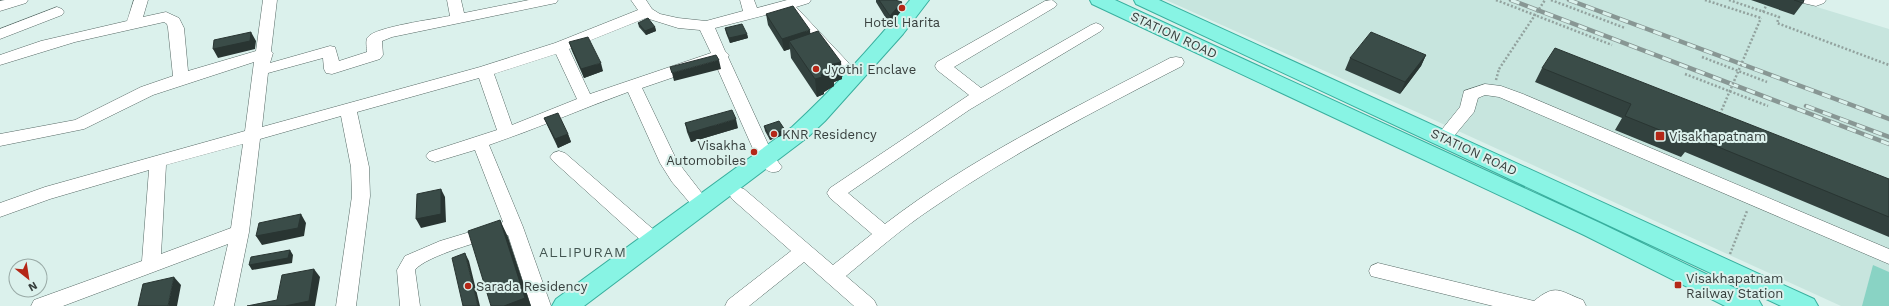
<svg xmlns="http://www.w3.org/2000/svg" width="1889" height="306" viewBox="0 0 1889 306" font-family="'Work Sans',sans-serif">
	<rect width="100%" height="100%" fill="#dbf1ec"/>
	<path fill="#c7e5de" d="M1166 0H1794L1889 29V306H1841L1421 114Z"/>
	<path fill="#89d3c4" d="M1873 265 1889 272V306H1862Z"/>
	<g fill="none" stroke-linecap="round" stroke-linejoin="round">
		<g stroke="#576a66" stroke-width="1">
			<path id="minor" d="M5 0H28L26 3 0 11V1Z
				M134 0H148L143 17 166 12 179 18 184 28 188 71 256 51 263 0H277L271 51 273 53 270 63 330 46 335 47 339 61 367 52C367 48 365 40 368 37 375 27 435 19 450 16L447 0H461L464 13 529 0H558L556 3 551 4 392 37 382 41 383 55 380 59 332 74 326 73 324 69 323 58 268 73 262 127 480 67 555 43 638 10 631 0H646L652 9 660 14 678 18 706 21 743 11 740 0H754L757 8 787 0H811L809 3 796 7 861 76 859 80 853 81 847 80 785 10 715 28 725 51 729 55 728 57 773 155 782 167 779 171C768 175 763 167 757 158L715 63 642 88 677 161 711 205 708 210 702 212 696 210 672 182 660 163 628 92C581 109 536 129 489 145L523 227 551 306H531L508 235C489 238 425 256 415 270L420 306H400L397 270 405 256 440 241 503 222 475 150 435 162 429 160 426 156 429 152 497 130 479 78 357 112 369 167 370 196 356 306H336L352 196 351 167 341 116 260 139 249 232 234 306H214L228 244 63 306H31L34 300 142 261 149 170 50 199 0 217V203L45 187 245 131 254 62 153 95 84 129 0 146V134L75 120 141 87 173 76 168 28 167 24 164 22 75 42 0 65V55L41 41 127 21ZM646 18 678 28 700 30 711 53 590 94 569 49ZM556 54 577 99 512 125 494 74ZM243 144 231 228 161 254 166 165Z
				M1052 0 1057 4 1055 7 954 67 981 88 1091 25 1096 23 1101 25 1104 28 1101 31 969 110 848 193 885 224C972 157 1073 109 1170 58L1176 57 1182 58 1184 62 1182 66C1097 110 1010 154 931 209 901 229 874 253 846 276L874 300 877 306H854L804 262 749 306H725L728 300 791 251 732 199 729 194 732 189 738 187 744 189 833 265 872 234 830 198 827 193 830 188 969 95 937 70 935 66 937 62 1045 1Z
				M1801 0H1826L1824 3 1816 6 1803 3Z
				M57 7 62 9 64 12 62 15 0 39V29Z
				M1485 84 1501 86 1523 94 1889 249V264L1499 97 1485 95 1478 98 1474 112 1449 142 1443 144 1437 142 1435 138 1460 107 1464 91Z
				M559 151 565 153 661 236 663 241 661 246 654 248 647 246 553 161 550 157 553 153Z
				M1378 263 1534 301C1556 283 1559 291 1583 300L1586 306H1493L1371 276 1369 271 1371 266Z"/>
		</g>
		<g stroke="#38af9e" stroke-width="2">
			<path id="major" d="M910 0H929L903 34 825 121 808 137 584 306H552L556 299 792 127C834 88 874 44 910 0Z
				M1090 0H1115L1600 223 1758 299 1762 306H1725L1584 235 1092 4Z
				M1134 0H1159L1814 299 1818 306H1781L1136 4Z"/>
		</g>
		<path stroke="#92a29e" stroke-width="2.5" stroke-dasharray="2 2" stroke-linecap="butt" d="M1496 0 1612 45
			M1551 0 1625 28
			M1705 0 1761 18
			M1729 0 1779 17 1777 23 1889 65
			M1763 12 1769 0
			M1702 57 1767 82
			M1685 74 1768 106
			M1496 80 1499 69
			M1730 254 1747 211"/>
		<use href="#minor" fill="#fff" fill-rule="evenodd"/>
		<use href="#major" fill="#88f4e4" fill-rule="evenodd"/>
		<g stroke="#889794" stroke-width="4.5">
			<path id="rail" d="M1511 0 1889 144
				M1569 0 1889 119
				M1806 106 1889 137"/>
		</g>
		<use href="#rail" stroke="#dbf1ec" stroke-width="3" stroke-dasharray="9" stroke-linecap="butt"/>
		<path stroke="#92a29e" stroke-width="2.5" stroke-dasharray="2 2" stroke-linecap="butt" d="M1499 69 1545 0
			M1720 114 1761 18"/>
	</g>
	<path fill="#32413e" d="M876 0H895L902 10 890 25 876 2Z
		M1751 0H1804L1803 3 1794 15Z
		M766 14 810 34 841 62 842 79 834 82V86L824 92V94L817 97 791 58 790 49 784 51 768 25Z
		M638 23 655 27 656 31 646 35 639 27Z
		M725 28 747 34 748 38 730 43 726 33Z
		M569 42 603 71 584 78 572 51Z
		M1426 55 1421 66 1400 94 1345 70 1350 58Z
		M1542 68 1889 179V237L1685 152 1681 157 1615 130 1622 118 1535 82Z
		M544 118 568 134 571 142 558 148 548 127Z
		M685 123 738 128 691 142 687 132Z
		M764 126 785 130 786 134 770 140 765 131Z"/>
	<path fill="#293532" d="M902 2V10L890 25V16Z
		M655 27 656 31 646 35 645 31Z
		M810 30 811 42 789 41 790 49 784 51 782 39Z
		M251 32 256 41 255 49 218 58 213 49Z
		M747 34 748 38 730 43 729 38Z
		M1426 55 1421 66 1400 94 1405 82Z
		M719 60 721 69 674 81 672 73Z
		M841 62 842 79 834 82V86L824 92V94L817 97 815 79 821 75 830 65Z
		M601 63 603 71 584 78 581 69Z
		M736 119 738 128 691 142 689 133Z
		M785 130 786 134 770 140 769 135Z
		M568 134 571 142 558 148 555 139Z
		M441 189 445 197 446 222 421 228 416 219Z
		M301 214 306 223 304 236 262 245 256 236Z
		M500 220 508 237 531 306H504Z
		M290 250 293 255 292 263 252 270 249 265Z
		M465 253 469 261 480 306H478Z
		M314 269 320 277 315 306H285Z
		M174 277 181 285 177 306H168Z"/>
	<path fill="#3a4c48" stroke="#293532" d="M879 0H895L902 2 890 16Z
		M1794 0H1804L1803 3Z
		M793 6 810 30 782 39 766 14Z
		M648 18 655 27 645 31 638 23Z
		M742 24 747 34 729 38 725 28Z
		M818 31 841 62 830 65 833 69 821 75 822 77 815 79 789 41Z
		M251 32 250 41 213 49 214 40Z
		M1371 32 1426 55 1405 82 1350 58Z
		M588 37 601 63 581 69 569 42Z
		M1555 48 1889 179V217L1694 137 1692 143 1625 116 1631 104 1542 68Z
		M716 55 719 60 672 73 670 67Z
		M732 110 736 119 689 133 685 123Z
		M558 113 568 134 555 139 544 118Z
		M779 121 785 130 769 135 764 126Z
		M441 189V214L416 219 417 194Z
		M301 214 298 228 256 236 259 223Z
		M500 220 525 298 504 306H491L468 231Z
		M290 250 288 258 249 265 251 257Z
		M465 253 478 306H463L452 258Z
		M314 269 309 301 285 306H247L277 300 282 275Z
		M174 277 168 306H138L143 284Z"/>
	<g fill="#b42717" stroke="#dbf1ec" stroke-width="1.5">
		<circle cx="902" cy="8" r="4"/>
		<circle cx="816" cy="69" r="4"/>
		<circle cx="774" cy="134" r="4"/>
		<rect x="1655" y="131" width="10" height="10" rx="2"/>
		<circle cx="754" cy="152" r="4"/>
		<rect x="1674" y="281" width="8" height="8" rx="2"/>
		<circle cx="468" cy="286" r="4"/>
	</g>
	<g text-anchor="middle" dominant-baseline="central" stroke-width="4" stroke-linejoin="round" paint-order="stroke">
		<g font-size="13" fill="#373f3d" stroke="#dbf1ec" text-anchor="start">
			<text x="902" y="22" text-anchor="middle">Hotel Harita</text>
			<text x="824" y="69">Jyothi Enclave</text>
			<text x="782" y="134">KNR Residency</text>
			<text x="1669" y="136">Visakhapatnam</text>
			<text x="746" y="145" text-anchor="end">Visakha<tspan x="746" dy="15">Automobiles</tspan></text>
			<text x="1686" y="278">Visakhapatnam<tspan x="1686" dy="15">Railway Station</tspan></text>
			<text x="476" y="286">Sarada Residency</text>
		</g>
		<g font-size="13" fill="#373f3d" stroke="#dbf1ec">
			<text transform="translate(1174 35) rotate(25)">STATION ROAD</text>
			<text transform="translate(1474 152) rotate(25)">STATION ROAD</text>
		</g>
		<g font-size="14" letter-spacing="1" fill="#435551" stroke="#dbf1ec">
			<text x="583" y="252">ALLIPURAM</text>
		</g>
	</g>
	<g transform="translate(28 278) rotate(150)"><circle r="19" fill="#dbf1ec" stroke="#99aaa6"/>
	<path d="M0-3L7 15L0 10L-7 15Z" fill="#b42717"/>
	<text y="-6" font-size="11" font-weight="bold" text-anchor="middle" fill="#373f3d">N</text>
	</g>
</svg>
